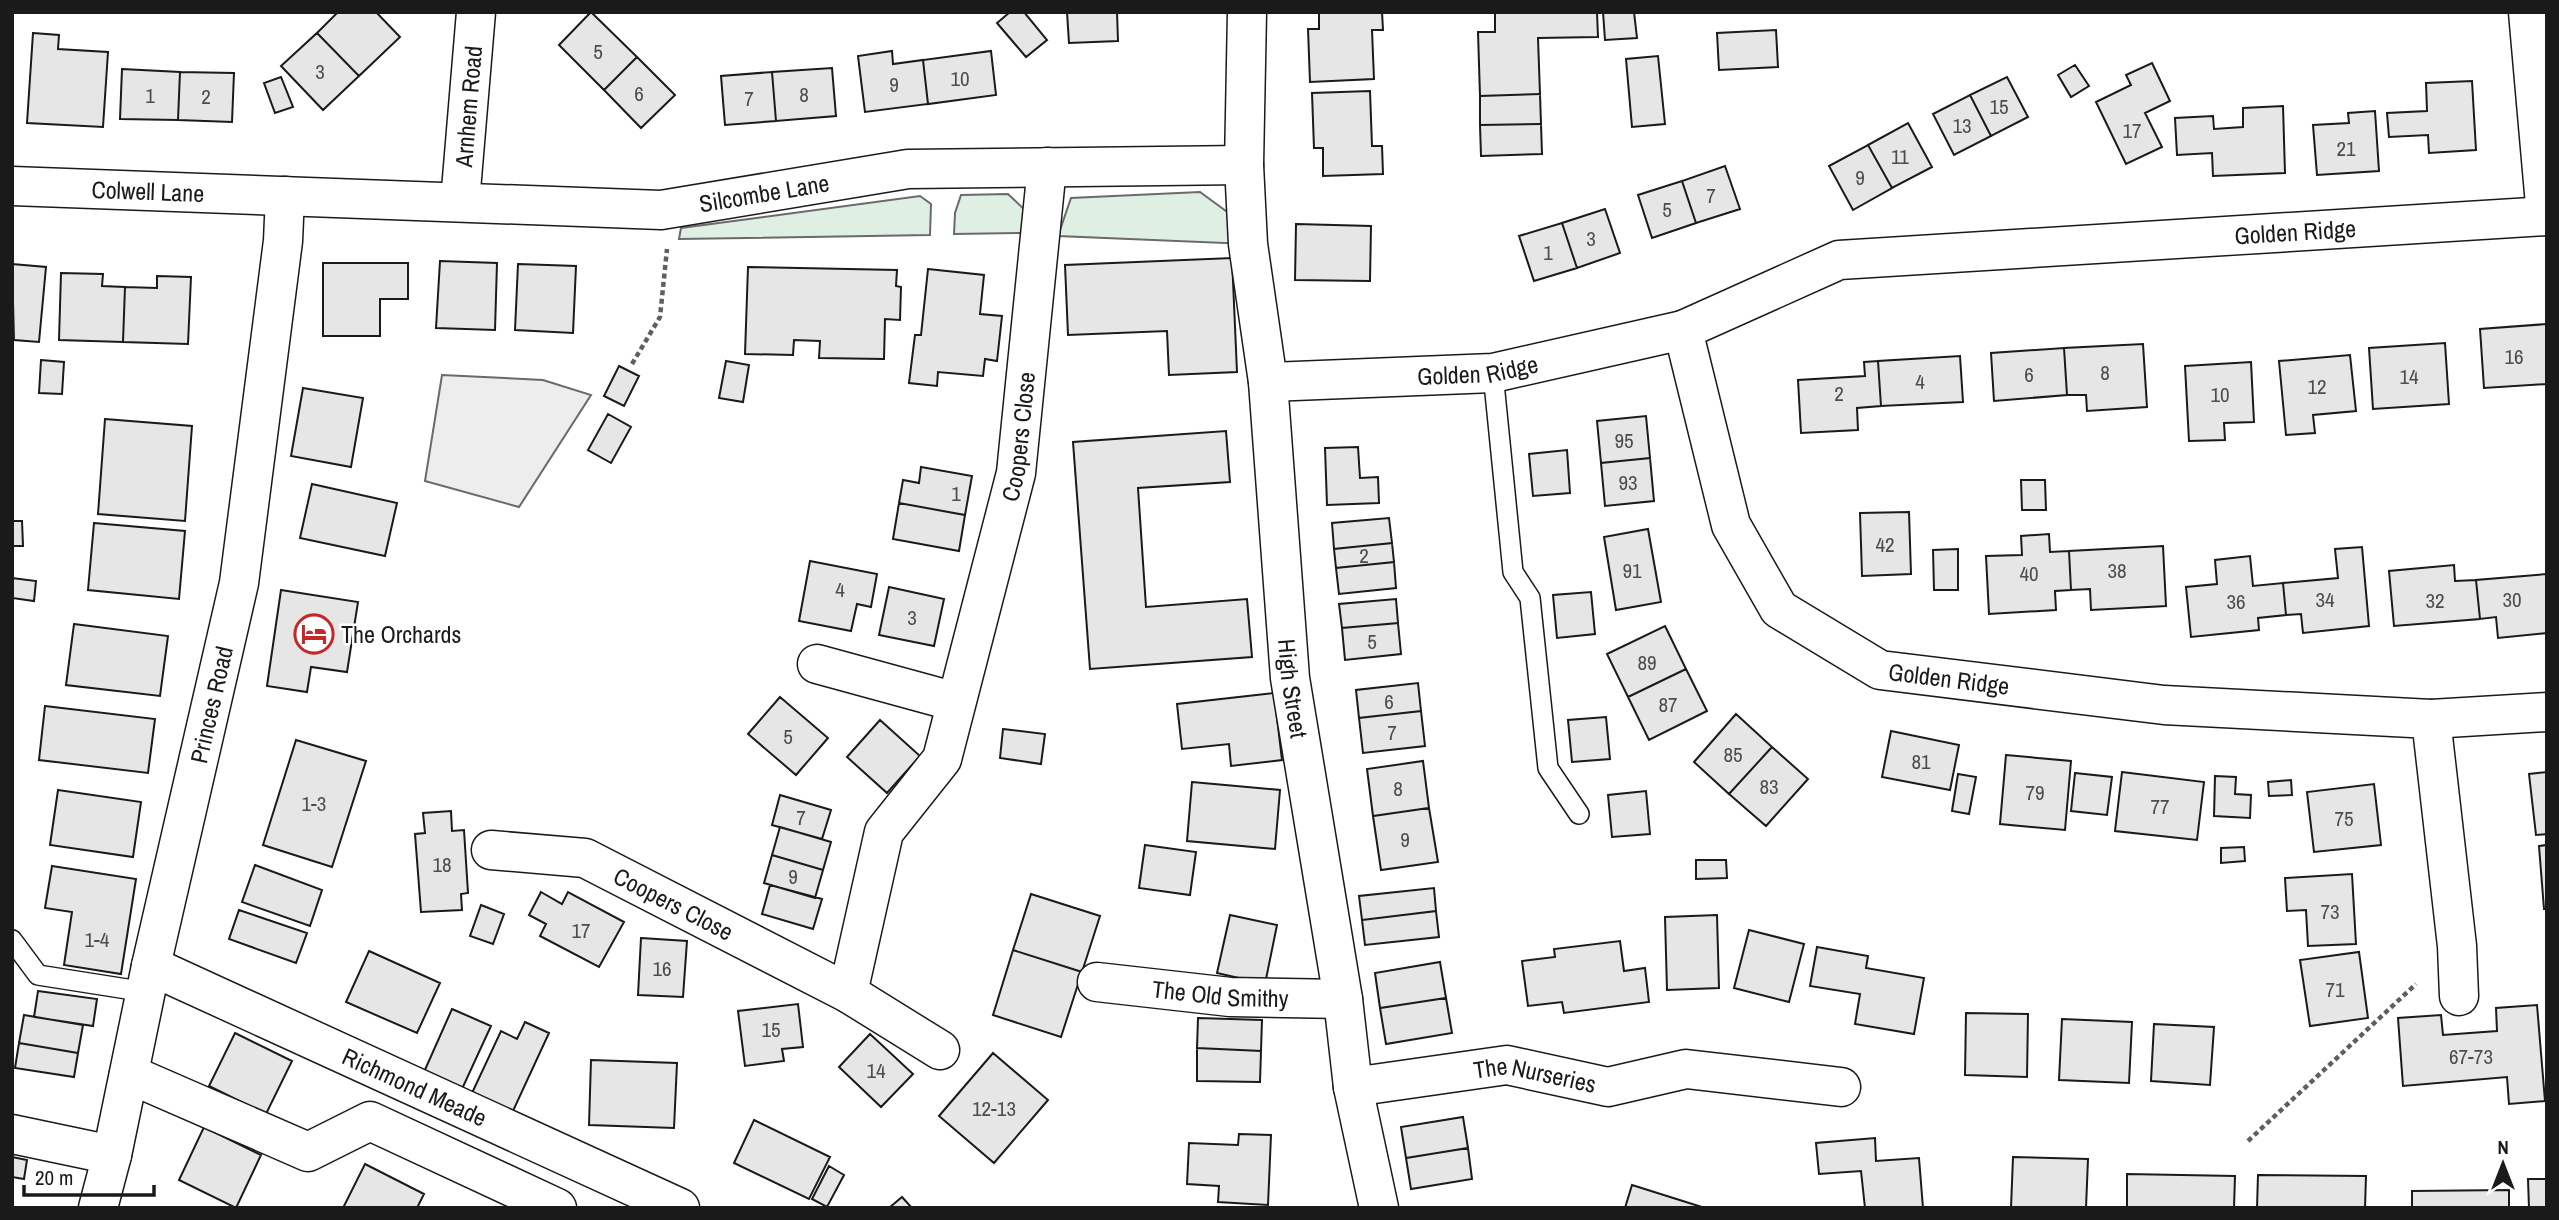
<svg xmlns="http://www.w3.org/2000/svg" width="2559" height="1220" viewBox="0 0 2559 1220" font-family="'Archivo Narrow',sans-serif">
	<rect width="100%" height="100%" fill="#fff"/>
	<path fill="#e0efe3" stroke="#6a6a6a" stroke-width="2" d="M1200 192 1230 214 1248 244 1058 236 1071 198Z
		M1008 194 1026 211 1022 233 954 234 955 213 961 195Z
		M920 196 931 204 930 235 679 239 681 228Z"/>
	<path fill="#ededed" stroke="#6a6a6a" stroke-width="2" d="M442 375 543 380 591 395 519 507 425 481Z"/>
	<path fill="#e6e6e6" stroke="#1a1a1a" stroke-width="2" d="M338 12H376L400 37 359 76 317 33Z
		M591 12 637 57 604 90 559 45Z
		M1010 12H1024L1047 40 1026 57 997 23Z
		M1067 12H1117L1118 41 1069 43Z
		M1319 12H1382L1383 30H1372L1374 79 1310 82 1308 29H1319Z
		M1495 12H1597L1598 37 1538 38 1540 94 1480 96 1478 32H1495Z
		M1603 12H1634L1637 38 1605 40Z
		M1776 30 1778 67 1719 70 1717 33Z
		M33 33 59 35 58 49 108 52 103 127 27 123Z
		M317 33 359 76 323 110 281 66Z
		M892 51 893 64 923 60 928 104 865 112 858 56Z
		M991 51 996 95 928 104 923 60Z
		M1658 56 1665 124 1632 127 1626 59Z
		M637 57 675 95 641 128 604 90Z
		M2152 63 2170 101 2145 113 2162 147 2126 164 2096 102 2131 85 2126 75Z
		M2075 65 2089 86 2071 97 2058 75Z
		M832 68 836 116 776 121 772 72Z
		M122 69 180 72 178 120 120 119Z
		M180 72 234 73 232 122 178 120Z
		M772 72 776 121 725 125 721 76Z
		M281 77 293 107 275 113 264 83Z
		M2007 77 2028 117 1991 136 1970 95Z
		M2472 81 2476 150 2429 153 2428 135 2389 137 2387 113 2427 111 2426 83Z
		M1370 91 1372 146H1382L1383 174 1323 176V148H1314L1312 93Z
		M1540 94 1541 124 1480 125V96Z
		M1970 95 1991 136 1954 155 1933 114Z
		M2283 106 2285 173 2213 176 2212 153 2177 155 2175 118 2213 116 2214 129 2243 127V108Z
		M2375 111 2379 171 2317 175 2313 125 2349 123 2348 113Z
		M1908 123 1932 167 1892 188 1868 145Z
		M1541 124 1542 154 1481 156 1480 125Z
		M1868 145 1892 188 1853 210 1829 166Z
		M1725 166 1740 209 1696 223 1682 181Z
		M1682 181 1696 223 1652 238 1638 195Z
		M1605 209 1620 253 1577 268 1562 223Z
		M1562 223 1577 268 1534 281 1519 236Z
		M1296 224 1371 226 1370 281 1295 280Z
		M1232 258 1237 372 1169 375 1167 331 1068 335 1065 265Z
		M440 261 497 263 495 330 436 328Z
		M323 263H408V299H380V336H323Z
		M12 264 46 267 39 342 14 340Z
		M518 264 576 266 573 333 515 330Z
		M748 267 897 270 896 286 901 287 900 320 885 319 884 359 819 358 820 341 794 340 793 355 745 354Z
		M928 269 984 275 980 314 1002 316 997 361 985 359 983 376 938 372 937 386 909 383 915 335H921Z
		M61 273 103 274 102 286 125 287 123 342 59 340Z
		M157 276 191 277 188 344 123 342 125 287 157 288Z
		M2547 324V384L2484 388 2480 329Z
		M2445 343 2449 404 2373 409 2369 348Z
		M2143 344 2147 407 2087 411 2086 395H2067L2064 348Z
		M2064 348 2067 395 1994 401 1991 353Z
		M2350 355 2356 411 2313 415 2315 433 2286 435 2279 361Z
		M1960 356 1963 402 1881 406 1878 361Z
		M41 360 64 362 62 394 39 393Z
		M726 361 749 365 743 402 719 398Z
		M1878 361 1881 406 1857 408 1858 430 1801 433 1798 380 1865 376 1864 362Z
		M2251 362 2254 422 2224 423 2225 440 2189 441 2185 366Z
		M619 366 639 376 624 406 604 396Z
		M303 388 363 398 351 467 291 456Z
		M608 414 631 427 611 463 588 450Z
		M1646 416 1650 458 1601 463 1597 421Z
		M105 419 192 426 185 521 98 514Z
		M1226 431 1230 482 1138 488 1146 607 1247 599 1252 657 1090 669 1073 442Z
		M1358 447 1360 478 1378 477 1379 503 1327 505 1325 448Z
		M1567 450 1570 493 1533 496 1529 454Z
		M1650 458 1654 501 1605 506 1601 463Z
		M921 467 972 476 965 515 899 503 903 480 919 483Z
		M2021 480H2045L2046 510H2022Z
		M312 484 397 503 385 556 300 538Z
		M899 503 965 515 959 551 893 539Z
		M1909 512 1911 574 1862 576 1860 513Z
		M1389 518 1392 543 1334 549 1332 523Z
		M12 521H22L23 546H12Z
		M94 523 185 531 179 599 88 590Z
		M1648 529 1661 602 1616 610 1604 537Z
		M2049 534 2050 552 2069 551 2071 590 2055 591 2056 610 1989 614 1986 556 2022 555 2021 536Z
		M1392 543 1394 562 1336 568 1334 549Z
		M2163 546 2166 606 2091 610 2090 589 2071 590 2069 551Z
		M2362 547 2369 626 2303 633 2301 614 2286 615 2283 583 2338 578 2335 549Z
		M1958 549V590H1934L1933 550Z
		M2250 556 2253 586 2283 583 2286 615 2258 618 2259 630 2191 637 2186 587 2217 584 2215 560Z
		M810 561 877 574 871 607 857 604 851 631 799 621Z
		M1394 562 1396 588 1339 594 1336 568Z
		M2454 565 2455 581 2476 580 2480 619 2394 626 2389 571Z
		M2547 574V633L2498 638 2496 617 2480 619 2476 580Z
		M12 578 36 581 34 601 12 598Z
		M889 587 944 599 934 646 879 635Z
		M281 590 358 602 347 672 311 667 307 692 267 686Z
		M1591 592 1595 634 1557 638 1553 595Z
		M1396 599 1398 623 1342 628 1339 604Z
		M1398 623 1401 654 1345 660 1342 628Z
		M74 624 168 636 160 696 66 685Z
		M1665 626 1686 669 1628 697 1607 654Z
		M1686 669 1707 711 1649 740 1628 697Z
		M1418 683 1421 711 1359 718 1356 690Z
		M1274 693 1282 760 1231 766 1229 744 1182 749 1177 704Z
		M780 697 828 738 796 775 748 734Z
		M45 706 155 719 148 773 39 760Z
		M1421 711 1425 746 1363 753 1359 718Z
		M1736 714 1772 747 1729 794 1694 762Z
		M1606 717 1610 759 1572 762 1568 720Z
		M880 720 920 756 887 793 847 757Z
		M1003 729 1045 734 1041 764 1000 758Z
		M1891 731 1959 745 1950 790 1882 777Z
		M296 740 366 761 332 867 263 845Z
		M1772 747 1808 779 1766 826 1729 794Z
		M2006 755 2071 761 2065 830 2000 824Z
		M1423 761 1429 808 1373 816 1367 769Z
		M2122 772 2204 782 2197 840 2115 831Z
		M2547 772V834L2536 835 2529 774Z
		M2075 773 2112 777 2107 815 2071 811Z
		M1958 774 1976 777 1969 814 1952 811Z
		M2215 776 2236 777 2235 794 2251 795 2250 818 2214 816Z
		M2291 780 2292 795 2269 796 2268 782Z
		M1192 782 1280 790 1275 849 1187 841Z
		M2374 784 2381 845 2314 852 2307 792Z
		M58 790 141 802 133 857 50 845Z
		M1646 791 1650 834 1612 837 1608 795Z
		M780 795 831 810 822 839 772 825Z
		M1429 808 1438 862 1381 870 1373 816Z
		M451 811 452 831 464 830 468 893 461 894 462 910 421 912 415 834 425 833 423 813Z
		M780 827 831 842 823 870 772 855Z
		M1145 845 1196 852 1190 895 1139 888Z
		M2547 845V909H2544L2539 846Z
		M2244 847 2245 861 2221 863V848Z
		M772 855 823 870 815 898 764 883Z
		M1696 860H1726L1727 878 1696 879Z
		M255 865 322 890 310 926 242 902Z
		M52 866 136 879 121 974 64 965 72 912 45 908Z
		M2352 874 2356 944 2308 946 2306 910 2287 911 2285 878Z
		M770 885 822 899 813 929 762 914Z
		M1434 888 1436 911 1362 920 1359 896Z
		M541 892 562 904 568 892 624 922 599 967 540 936 546 924 529 915Z
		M1031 894 1100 916 1082 972 1013 950Z
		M481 905 504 914 493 944 470 936Z
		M239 910 307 933 296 963 229 939Z
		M1436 911 1439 937 1365 945 1362 920Z
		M1230 915 1277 925 1265 984 1217 973Z
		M1717 915 1719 988 1667 990 1665 917Z
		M1749 930 1804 944 1789 1002 1734 988Z
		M641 938 687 941 683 997 638 995Z
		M1620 941 1624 971 1645 968 1649 1002 1564 1013 1562 1002 1528 1006 1522 961 1555 957 1554 949Z
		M1817 947 1868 956 1866 968 1924 978 1914 1034 1855 1024 1860 994 1810 986Z
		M1013 950 1082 972 1061 1037 993 1015Z
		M369 951 440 983 417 1033 346 1002Z
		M2359 952 2368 1018 2310 1026 2300 960Z
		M1440 962 1446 998 1380 1008 1375 973Z
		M38 991 97 999 93 1026 34 1017Z
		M1446 998 1452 1033 1386 1044 1380 1008Z
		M798 1004 803 1047 782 1049 784 1061 745 1066 738 1011Z
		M2537 1005 2545 1101 2509 1104 2507 1077 2403 1086 2398 1018 2441 1015 2443 1035 2497 1031 2496 1008Z
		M452 1009 491 1026 462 1089 424 1072Z
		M1966 1013 2028 1014 2027 1077 1965 1075Z
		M24 1015 83 1025 78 1053 19 1043Z
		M1198 1018 1262 1020 1261 1051 1197 1048Z
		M2062 1019 2132 1022 2129 1083 2059 1080Z
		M525 1022 549 1033 513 1111 472 1093 501 1031 517 1039Z
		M2154 1024 2214 1027 2210 1085 2151 1081Z
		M235 1033 292 1061 266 1114 209 1086Z
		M870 1034 913 1074 881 1107 839 1067Z
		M19 1043 78 1053 74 1077 15 1068Z
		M1197 1048 1261 1051 1260 1082 1197 1081Z
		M993 1053 1048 1100 994 1163 939 1116Z
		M591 1060 677 1063 674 1128 589 1125Z
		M1463 1117 1468 1148 1406 1158 1401 1127Z
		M754 1120 830 1157 809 1199 734 1163Z
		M204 1127 261 1155 236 1208 179 1180Z
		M1239 1134 1271 1135 1268 1205 1218 1202 1219 1186 1187 1184 1189 1143 1238 1145Z
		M1875 1138 1876 1161 1919 1158 1923 1208H1865L1861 1171 1819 1174 1816 1143Z
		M1468 1148 1472 1179 1411 1189 1406 1158Z
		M12 1157 27 1160 24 1179 12 1177Z
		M2013 1157 2088 1159 2086 1208H2011Z
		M365 1164 424 1194 417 1208H343Z
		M829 1166 844 1175 827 1207 812 1199Z
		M2127 1174 2235 1176 2234 1208H2127Z
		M2258 1175 2366 1176 2365 1208H2257Z
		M2528 1179H2547V1208H2529Z
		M1632 1185 1705 1208H1625Z
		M2509 1190V1208H2412V1191Z
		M902 1197 912 1208H889Z"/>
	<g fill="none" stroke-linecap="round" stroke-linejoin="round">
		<g stroke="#1a1a1a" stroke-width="22">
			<path id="service" d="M1493 373 1513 572 1530 598 1548 768 1579 814
				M12 940 38 975 146 992"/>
		</g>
		<g stroke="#1a1a1a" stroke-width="41">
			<g id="minor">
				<path id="s1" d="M1247 12 1244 165 1248 244 1268 382 1290 678 1343 999 1353 1087 1379 1208"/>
				<path d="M2528 12 2546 216"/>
				<path id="s2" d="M12 186 661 210 908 169 1244 165"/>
				<path id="s3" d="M460 202 476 12"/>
				<path id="s4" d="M1683 330 1731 525 1779 609 1880 670 2164 705 2431 719 2457 946 2459 996"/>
				<path id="s5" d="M1268 382 1493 373 1683 330 1839 260 2547 216"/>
				<path d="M817 664 956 702"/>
				<path d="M2431 719 2547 712"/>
				<path id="s6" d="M491 850 585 858 848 993 940 1050"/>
				<path id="s7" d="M151 966 680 1208"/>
				<path id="s8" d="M1097 982 1230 997 1343 999"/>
				<path id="s9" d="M848 993 884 832 942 759 1016 473 1047 167"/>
				<path d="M129 1074 308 1152 370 1121 557 1208"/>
				<path id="s10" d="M1353 1087 1507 1065 1608 1087 1686 1069 1841 1087"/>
				<path d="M12 1134 112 1155"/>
				<path id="s11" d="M98 1208 112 1155 151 966 239 583 283 241 285 196"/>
			</g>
		</g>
		<path stroke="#5f5f5f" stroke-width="4.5" stroke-dasharray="5 3.5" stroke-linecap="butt" d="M632 364 660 317 667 249
			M2248 1141 2416 984"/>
		<use href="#service" stroke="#fff" stroke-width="19"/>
		<use href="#minor" stroke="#fff" stroke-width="38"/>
	</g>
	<defs>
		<g id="hotel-ring" transform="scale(2.0125)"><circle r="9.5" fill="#fff" stroke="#c62828" stroke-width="1.5"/><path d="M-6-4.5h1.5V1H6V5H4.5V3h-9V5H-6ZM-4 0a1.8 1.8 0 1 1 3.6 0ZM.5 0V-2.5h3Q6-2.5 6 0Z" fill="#c62828"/></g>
	</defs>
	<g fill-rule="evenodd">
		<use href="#hotel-ring" x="314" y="634"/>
	</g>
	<g text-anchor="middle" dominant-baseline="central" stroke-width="5" stroke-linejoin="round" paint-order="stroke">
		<g font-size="21" fill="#4d4d4d">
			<text x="598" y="51">5</text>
			<text x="320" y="71">3</text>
			<text x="960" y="78">10</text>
			<text x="894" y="84">9</text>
			<text x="639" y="93">6</text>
			<text x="804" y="94">8</text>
			<text x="150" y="95">1</text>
			<text x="206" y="96">2</text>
			<text x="749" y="98">7</text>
			<text x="1999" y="106">15</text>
			<text x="1962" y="125">13</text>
			<text x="2132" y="130">17</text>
			<text x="2346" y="148">21</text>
			<text x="1900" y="156">11</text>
			<text x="1860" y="177">9</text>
			<text x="1711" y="195">7</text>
			<text x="1667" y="209">5</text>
			<text x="1591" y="238">3</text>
			<text x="1548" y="252">1</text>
			<text x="2514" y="356">16</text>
			<text x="2105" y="372">8</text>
			<text x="2029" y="374">6</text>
			<text x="2409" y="376">14</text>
			<text x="1920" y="381">4</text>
			<text x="2317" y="386">12</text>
			<text x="1839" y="393">2</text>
			<text x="2220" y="394">10</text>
			<text x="1624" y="440">95</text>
			<text x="1628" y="482">93</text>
			<text x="956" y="493">1</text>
			<text x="1885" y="544">42</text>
			<text x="1364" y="555">2</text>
			<text x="1632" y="570">91</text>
			<text x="2117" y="570">38</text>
			<text x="2029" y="573">40</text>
			<text x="840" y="589">4</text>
			<text x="2325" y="599">34</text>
			<text x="2512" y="599">30</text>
			<text x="2435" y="600">32</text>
			<text x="2236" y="601">36</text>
			<text x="912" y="617">3</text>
			<text x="1372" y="641">5</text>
			<text x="1647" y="662">89</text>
			<text x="1389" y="701">6</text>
			<text x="1668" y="704">87</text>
			<text x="1392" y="732">7</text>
			<text x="788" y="736">5</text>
			<text x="1733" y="754">85</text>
			<text x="1921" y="761">81</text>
			<text x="1769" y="786">83</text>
			<text x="1398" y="788">8</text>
			<text x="2035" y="792">79</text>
			<text x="314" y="803">1-3</text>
			<text x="2160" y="806">77</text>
			<text x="801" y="817">7</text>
			<text x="2344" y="818">75</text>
			<text x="1405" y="839">9</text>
			<text x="442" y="864">18</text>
			<text x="793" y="876">9</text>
			<text x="2330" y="911">73</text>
			<text x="581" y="930">17</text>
			<text x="97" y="939">1-4</text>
			<text x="662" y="968">16</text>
			<text x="2335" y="989">71</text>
			<text x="771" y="1029">15</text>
			<text x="2471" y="1056">67-73</text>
			<text x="876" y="1070">14</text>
			<text x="994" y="1108">12-13</text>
		</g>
		<g font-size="24" fill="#1a1a1a" stroke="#fff">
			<text stroke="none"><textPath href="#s3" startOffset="96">Arnhem Road</textPath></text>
			<text stroke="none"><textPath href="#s2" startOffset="136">Colwell Lane</textPath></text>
			<text stroke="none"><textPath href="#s2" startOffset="754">Silcombe Lane</textPath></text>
			<text stroke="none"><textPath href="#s5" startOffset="1048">Golden Ridge</textPath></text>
			<text stroke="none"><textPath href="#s5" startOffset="210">Golden Ridge</textPath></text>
			<text stroke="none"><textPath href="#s9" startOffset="590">Coopers Close</textPath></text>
			<text stroke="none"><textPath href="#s4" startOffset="485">Golden Ridge</textPath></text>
			<text stroke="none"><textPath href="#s1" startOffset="679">High Street</textPath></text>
			<text stroke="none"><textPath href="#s11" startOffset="516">Princes Road</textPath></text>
			<text stroke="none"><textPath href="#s6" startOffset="194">Coopers Close</textPath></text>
			<text stroke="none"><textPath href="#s8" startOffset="124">The Old Smithy</textPath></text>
			<text stroke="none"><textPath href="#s10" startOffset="184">The Nurseries</textPath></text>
			<text stroke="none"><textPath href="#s7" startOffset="290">Richmond Meade</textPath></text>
		</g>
		<g font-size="24" fill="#1a1a1a" stroke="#fff" text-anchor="start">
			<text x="341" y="634">The Orchards</text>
		</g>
	</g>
	<rect width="2559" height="1220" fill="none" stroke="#1a1a1a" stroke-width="28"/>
	<g transform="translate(2503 1164)" stroke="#ffffff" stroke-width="5" paint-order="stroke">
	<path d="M0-5L12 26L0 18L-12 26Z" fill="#1a1a1a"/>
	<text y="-10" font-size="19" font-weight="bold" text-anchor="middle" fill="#1a1a1a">N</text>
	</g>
	<path d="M24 1185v10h130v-10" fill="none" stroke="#1a1a1a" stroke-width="3.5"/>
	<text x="35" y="1185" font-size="21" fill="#1a1a1a" stroke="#ffffff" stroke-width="5" paint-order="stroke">20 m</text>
</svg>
